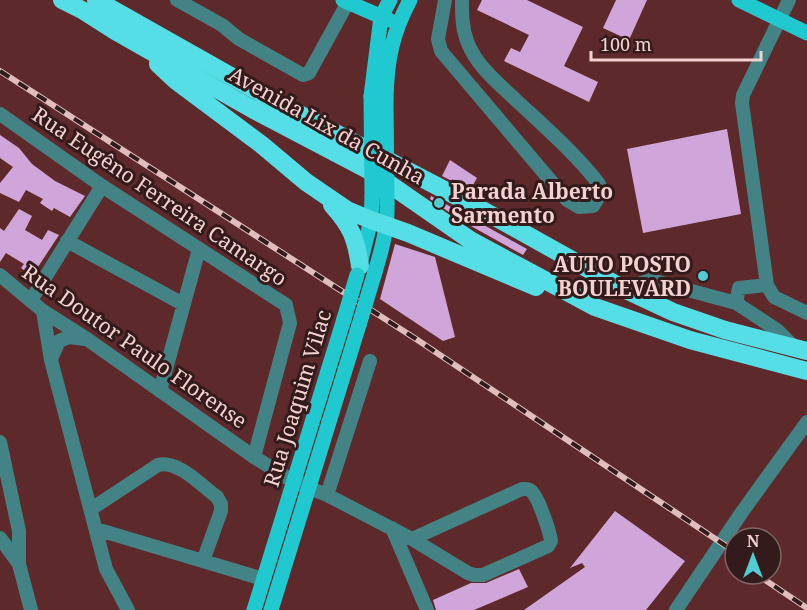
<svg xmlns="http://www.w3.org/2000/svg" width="807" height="610" viewBox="0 0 807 610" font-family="'Noto Serif',serif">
	<rect width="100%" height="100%" fill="#5d292b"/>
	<path fill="#d0a6da" d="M482 0H527L583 27 564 66 598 82 589 102 504 61 511 48 520 52 529 35 477 10Z
		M616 0H647L629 40 603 28Z
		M727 129 741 214 643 233 627 149Z
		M0 135 19 148 32 164 55 181 85 196 70 217 54 208 52 211 40 203 43 199 26 190 19 202 0 193V183L13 167 0 158Z
		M450 160 477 178 470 190 452 179V181L442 176Z
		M431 196 527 249 523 255 462 221 430 199Z
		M19 209 32 216 25 230 42 240 48 230 59 235 32 276 21 268 24 264 6 253 0 262V228L4 231Z
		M395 244 435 257 455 337 443 341 380 299Z
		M615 511 685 561 646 610H524L585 567 582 563 570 568Z
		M519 569 528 587 474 610H436L433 600 471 583H486Z"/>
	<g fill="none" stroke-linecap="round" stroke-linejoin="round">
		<path stroke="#438386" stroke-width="14" d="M177 0 222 25 239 39 303 75 309 73 348 2
			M445 0 438 39 441 51 567 200 579 207 593 206 598 198 599 184C575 153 546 128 517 101 499 84 476 66 467 41 462 28 462 14 462 0
			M789 0 743 95 742 103 767 285 774 297 807 313
			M0 114 102 186 286 305 290 323 254 457
			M67 241 183 304
			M0 275 43 311 87 339 254 457 294 482 327 495 412 539 468 573 474 575H483L548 546 551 541C550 532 538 496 531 491 528 488 525 489 522 489L412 539
			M624 289 651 280 736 303 777 330 794 347
			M31 300 102 186
			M736 303 739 288 767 285
			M43 311 51 360 106 569 128 610
			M51 359 59 341 69 337 85 339
			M160 391 199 249
			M0 442 19 531V564L31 610
			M327 495 370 361
			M91 509 158 465C177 459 202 486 217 497L221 504V511L203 561
			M392 528 427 610
			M96 529 263 579
			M0 538 19 564
			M676 610 742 512 807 422"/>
		<path stroke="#20c8d0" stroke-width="15" d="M343 0 389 20
			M739 0 807 33
			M371 96 381 17 390 0
			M386 98C387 60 392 34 410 0
			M360 264 371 220 372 197
			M375 272C382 249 388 227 387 203
			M254 610 344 319
			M271 610 359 325"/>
		<path stroke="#55dee5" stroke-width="18" d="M62 0 82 10 115 31 252 109 372 172 470 240 595 307 690 340 807 371
			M96 0 280 104 477 207 624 289 673 312 725 330 807 351
			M158 64 175 80 262 145 306 182 347 210 371 220 408 233 536 287
			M332 205C351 226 356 238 360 266"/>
		<g stroke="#e1bdbc" stroke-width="6">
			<path id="rail" d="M0 71 416 339 735 552
				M756 574 807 608"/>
		</g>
		<use href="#rail" stroke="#331b1b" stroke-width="4" stroke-dasharray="11" stroke-linecap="butt"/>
		<path stroke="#20c8d0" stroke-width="15" d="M371 96 372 197
			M386 98 387 203
			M344 319 357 275
			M359 325 375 272"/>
	</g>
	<g fill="#51ccd3" stroke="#331b1b" stroke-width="2">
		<circle cx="439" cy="203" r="6"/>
		<circle cx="703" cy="276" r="6"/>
	</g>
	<g text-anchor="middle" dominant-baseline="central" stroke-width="6" stroke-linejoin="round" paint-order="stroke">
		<g font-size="21" fill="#f4d2d1" stroke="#331b1b">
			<text transform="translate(327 125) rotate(29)">Avenida Lix da Cunha</text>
			<text transform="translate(160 196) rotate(34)">Rua Eugêno Ferreira Camargo</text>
			<text transform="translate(135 346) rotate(35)">Rua Doutor Paulo Florense</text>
			<text transform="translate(297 398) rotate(-73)">Rua Joaquim Vilac</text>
		</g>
		<g font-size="21" font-weight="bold" fill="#f4d2d1" stroke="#331b1b" text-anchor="start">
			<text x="451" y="191">Parada Alberto<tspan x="451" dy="24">Sarmento</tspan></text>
			<text x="691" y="264" text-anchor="end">AUTO POSTO<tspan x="691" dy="24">BOULEVARD</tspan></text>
		</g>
	</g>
	<g transform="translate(753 556)"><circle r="28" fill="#331b1b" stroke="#806464" stroke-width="1.5"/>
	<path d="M0-4.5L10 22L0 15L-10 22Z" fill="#51ccd3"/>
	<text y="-9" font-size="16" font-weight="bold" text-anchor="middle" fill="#f4d2d1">N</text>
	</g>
	<path d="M591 51v9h170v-9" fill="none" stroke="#f4d2d1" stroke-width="3"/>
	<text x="600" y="51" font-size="18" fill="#f4d2d1" stroke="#331b1b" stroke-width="4.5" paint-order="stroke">100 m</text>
</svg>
